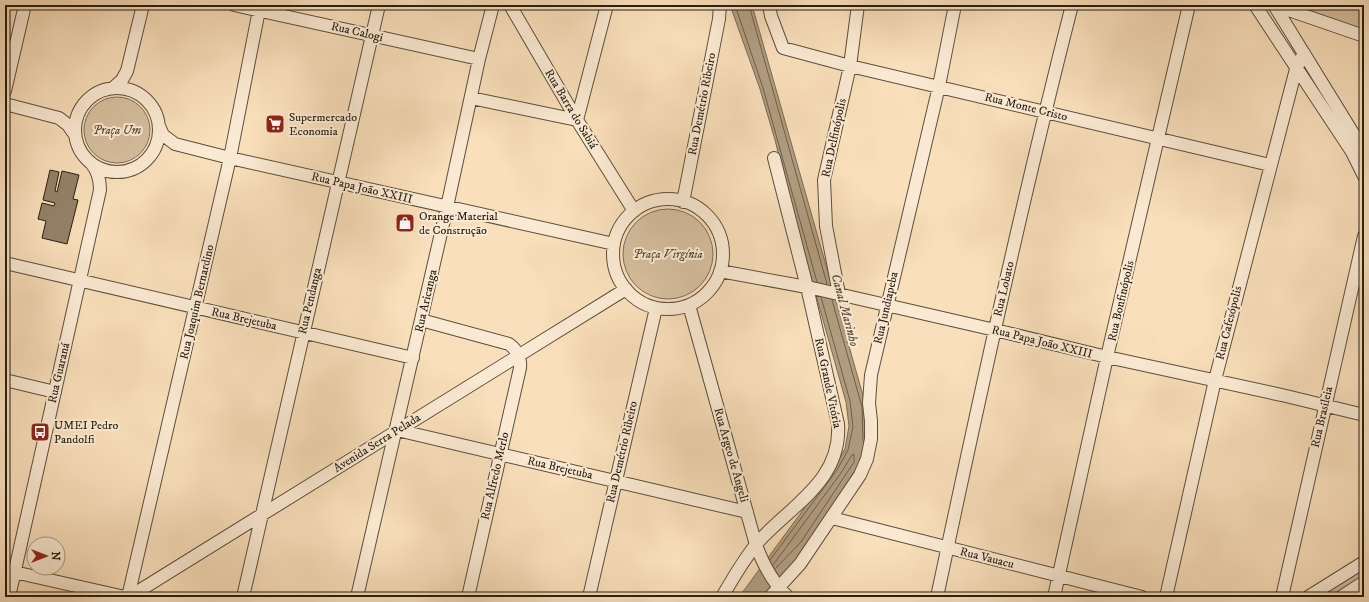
<svg xmlns="http://www.w3.org/2000/svg" width="1369" height="602" viewBox="0 0 1369 602" font-family="'IM FELL DW Pica',serif">
	<rect width="100%" height="100%" fill="#f9dfbb"/>
	<filter id="stains"><feTurbulence type="fractalNoise" baseFrequency=".005" numOctaves="4"/><feColorMatrix values="0 0 0 0 .2 0 0 0 0 .09 0 0 0 0 .02 0 0 0 .5 -.17"/></filter>
	<radialGradient id="worn" r=".72"><stop offset=".6" stop-color="#630" stop-opacity="0"/><stop offset="1" stop-color="#630" stop-opacity=".3"/></radialGradient>
	<path fill="#d5be9e" stroke="#7e6e58" d="M1290 5H1364V31Z
		M84 130a33 33 0 1 1 66 0a33 33 0 1 1-66 0Z
		M623 254a45 45 0 1 1 90 0a45 45 0 1 1-90 0Z
		M1364 569V575L1329 597H1319Z"/>
	<path fill="#b29d81" stroke="#7b6a54" d="M730 5H752L866 406 867 424 862 466 808 547 762 597H739L834 468 845 449 849 426 846 402 797 227 775 140 760 89Z"/>
	<g fill="none" stroke-linecap="round" stroke-linejoin="round">
		<path stroke="#6d5e49" stroke-width="1" d="M735 5 763 88 817 282
			M749 5 827 284
			M832 300 862 407 863 441
			M770 560 837 470 848 450 853 427 850 401 821 297
			M773 565 841 473 852 455 854 454V462L801 542 775 569"/>
	</g>
	<path fill="#958269" stroke="#281e11" d="M50 170 59 172 55 191 57 192 62 171 79 175 73 199 78 200 67 244 42 238 46 221 38 219 42 203 54 206 55 203 43 200Z"/>
	<g fill="none" stroke-linecap="round" stroke-linejoin="round">
		<g stroke="#5c4e3c" stroke-width="14">
			<path id="minor" d="M234 5 479 59
				M510 5 577 120 634 211
				M769 5 771 16 783 48 850 66 1270 165
				M1255 5 1352 152 1364 176
				M1274 5 1364 151
				M1274 5 1364 36
				M75 130a42 42 0 1 1 84 0a42 42 0 1 1-84 0Z
				M113 88 122 80 127 71 143 5
				M5 91 25 5
				M471 98 577 120 607 5
				M5 104 59 118 68 125 75 135
				M159 126 163 135 175 144 230 158 614 244
				M613 254a55 55 0 1 1 110 0a55 55 0 1 1-110 0Z
				M683 202 719 19 720 5
				M5 263 413 358
				M720 271 812 288 995 330 1107 357 1286 396 1364 415
				M839 294 826 226 824 180 850 66 858 5
				M689 305 756 545C763 564 773 583 788 597
				M421 320 509 344C517 350 521 358 520 368L468 597
				M5 380 55 392
				M397 430 747 512
				M832 518 1142 597
				M14 572 125 597
				M9 597 100 190C100 179 98 171 91 163
				M128 597 230 158 260 5
				M129 597 626 289
				M243 597 379 5
				M357 597 447 207 479 59 493 5
				M589 597 656 308
				M722 597C733 578 745 557 759 541 792 505 842 480 838 424L807 287 774 158
				M770 597 800 564 860 475 867 459 871 439V421L869 403 871 375 939 86 955 5
				M937 597C979 399 1022 201 1072 5
				M1054 597 1107 357 1189 5
				M1166 597 1215 380 1296 69 1304 53
				M1282 597 1364 236
				M1308 597 1364 562
				M1341 597 1364 582"/>
		</g>
		<use href="#minor" stroke="#fbead3" stroke-width="12"/>
	</g>
	<defs>
		<g id="supermarket-square" transform="scale(1)"><rect x="-9" y="-9" width="18" height="18" rx="4" fill="#8f2418" stroke="#fbead3"/><path d="M-6-5.5h2.5l.6 2H6L4.5 2H-2.5L-4.4-4H-6ZM-1.5 3.2a1.3 1.3 0 1 0 .1 0ZM3 3.2a1.3 1.3 0 1 0 .1 0Z" fill="#fff"/></g>
		<g id="shop-square" transform="scale(1)"><rect x="-9" y="-9" width="18" height="18" rx="4" fill="#8f2418" stroke="#fbead3"/><path d="M-5-2.5h2.3a2.7 3.5 0 0 1 5.4 0H5L5.5 6h-11ZM-1.5-2.5h3a1.5 2.3 0 0 0-3 0Z" fill="#fff"/></g>
		<g id="bus-square" transform="scale(1)"><rect x="-9" y="-9" width="18" height="18" rx="4" fill="#8f2418" stroke="#fbead3"/><path d="M-5-6H5V4H4V6H2V4H-2V6H-4V4H-5ZM-3.5-4V0h7V-4ZM-3.5 1.2v1.5H-2V1.2ZM2 1.2v1.5H3.5V1.2Z" fill="#fff"/></g>
	</defs>
	<g fill-rule="evenodd">
		<use href="#supermarket-square" x="275" y="124"/>
		<use href="#shop-square" x="405" y="223"/>
		<use href="#bus-square" x="40" y="432"/>
	</g>
	<g text-anchor="middle" dominant-baseline="central" stroke-width="4" stroke-linejoin="round" paint-order="stroke">
		<g font-size="12" fill="#281e11" stroke="#fbead3">
			<text transform="translate(357 32) rotate(13)">Rua Calogi</text>
			<text transform="translate(702 104) rotate(-79)">Rua Demétrio Ribeiro</text>
			<text transform="translate(1026 107) rotate(14)">Rua Monte Cristo</text>
			<text transform="translate(571 109) rotate(59)">Rua Barra do Sabiá</text>
			<text transform="translate(834 138) rotate(-78)">Rua Delfinópolis</text>
			<text transform="translate(362 188) rotate(13)">Rua Papa João XXIII</text>
			<text transform="translate(1004 289) rotate(-77)">Rua Lobato</text>
			<text transform="translate(310 301) rotate(-77)">Rua Pendanga</text>
			<text transform="translate(426 301) rotate(-77)">Rua Aricanga</text>
			<text transform="translate(1121 301) rotate(-77)">Rua Bonfinópolis</text>
			<text transform="translate(197 302) rotate(-77)">Rua Joaquim Bernardino</text>
			<text transform="translate(886 308) rotate(-77)">Rua Jundiapeba</text>
			<text transform="translate(244 319) rotate(13)">Rua Brejetuba</text>
			<text transform="translate(1229 323) rotate(-76)">Rua Cafesópolis</text>
			<text transform="translate(1042 342) rotate(14)">Rua Papa João XXIII</text>
			<text transform="translate(59 373) rotate(-77)">Rua Guaraná</text>
			<text transform="translate(828 383) rotate(78)">Rua Grande Vitória</text>
			<text transform="translate(1322 417) rotate(-77)">Rua Brasileia</text>
			<text transform="translate(377 443) rotate(-32)">Avenida Serra Pelada</text>
			<text transform="translate(622 452) rotate(-77)">Rua Demétrio Ribeiro</text>
			<text transform="translate(731 455) rotate(74)">Rua Argeo de Angeli</text>
			<text transform="translate(560 468) rotate(13)">Rua Brejetuba</text>
			<text transform="translate(495 476) rotate(-77)">Rua Alfredo Merlo</text>
			<text transform="translate(987 558) rotate(14)">Rua Vauacu</text>
		</g>
		<g font-size="12" fill="#281e11" stroke="#fbead3" text-anchor="start">
			<text x="289" y="117">Supermercado<tspan x="289" dy="14">Economia</tspan></text>
			<text x="419" y="216">Orange Material<tspan x="419" dy="14">de Construção</tspan></text>
			<text x="54" y="425">UMEI Pedro<tspan x="54" dy="14">Pandolfi</tspan></text>
		</g>
		<g font-size="12" font-style="italic" fill="#5c4e3b" stroke="#fbead3">
			<text x="117" y="130">Praça Um</text>
			<text x="668" y="254">Praça Virgínia</text>
		</g>
		<g font-size="13" font-style="italic" fill="#5f513e" stroke="#fbead3">
			<text transform="translate(845 310) rotate(75)">Canal Marinho</text>
		</g>
	</g>
	<rect width="1369" height="602" fill="none" stroke="#f9dfbb" stroke-width="20"/>
	<rect x="6" y="6" width="1357" height="590" fill="none" stroke="#281e11" stroke-width="2"/>
	<rect x="10" y="10" width="1349" height="582" fill="none" stroke="#281e11"/>
	<g transform="translate(46 556) rotate(90)"><circle r="19" fill="#fbead3" stroke="#a79885"/>
	<path d="M0-3L7 15L0 10L-7 15Z" fill="#8f2418"/>
	<text y="-6" font-size="11" font-weight="bold" text-anchor="middle" fill="#281e11">N</text>
	</g>
	<rect width="100%" height="100%" filter="url(#stains)"/>
	<rect width="100%" height="100%" fill="url(#worn)"/>
</svg>
